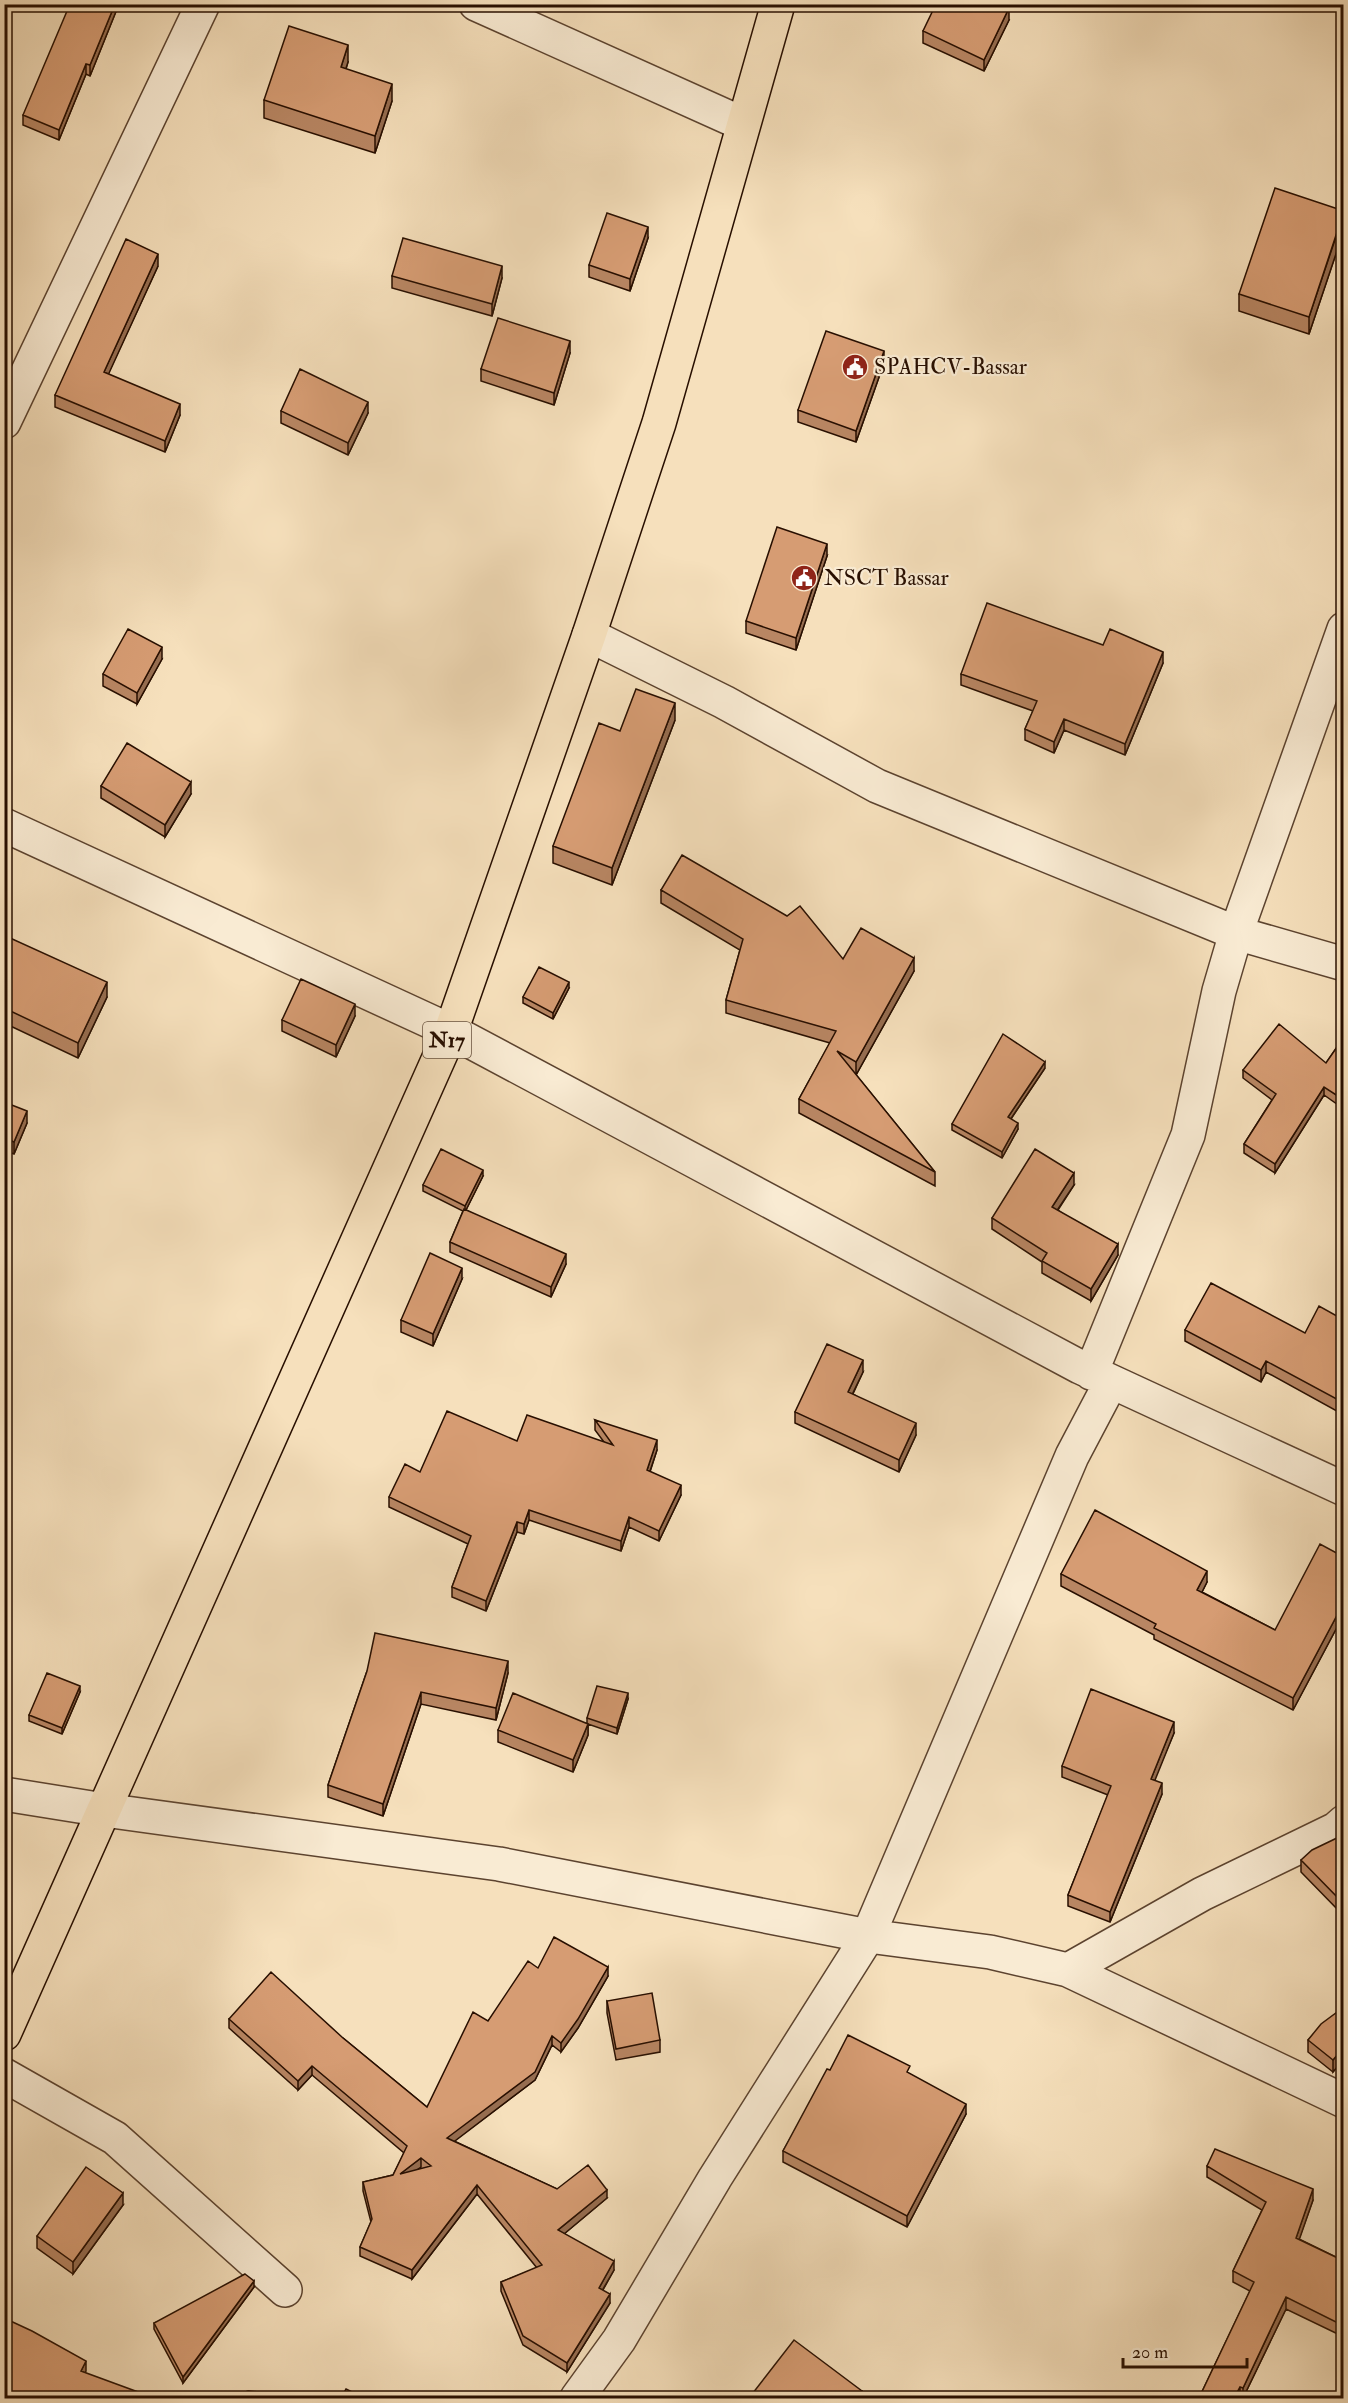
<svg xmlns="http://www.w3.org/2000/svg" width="1348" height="2403" viewBox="0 0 1348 2403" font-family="'IM FELL Double Pica',serif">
	<rect width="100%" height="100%" fill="#f6e0bc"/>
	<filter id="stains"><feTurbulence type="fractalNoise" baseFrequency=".00333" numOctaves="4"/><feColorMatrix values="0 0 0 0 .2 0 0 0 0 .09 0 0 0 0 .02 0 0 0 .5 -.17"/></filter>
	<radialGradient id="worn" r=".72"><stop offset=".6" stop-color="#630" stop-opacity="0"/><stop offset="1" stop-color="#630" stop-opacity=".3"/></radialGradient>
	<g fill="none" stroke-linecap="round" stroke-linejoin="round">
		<g stroke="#5c432f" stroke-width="36">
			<path id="street" d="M476 4 743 124
				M4 422 203 4
				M589 635 724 702 877 786 1236 933 1344 964
				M4 825 451 1031 1080 1367 1344 1489
				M1091 1373 1188 1135 1219 991 1236 933 1344 629
				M4 1794 104 1810 499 1864 868 1936 990 1952 1068 1970 1344 2101
				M1068 1970 1202 1894 1336 1829 1344 1822
				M4 2075 115 2138 285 2290
				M577 2398 619 2340 715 2178 868 1936 1072 1456 1111 1382"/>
		</g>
		<g stroke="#280f00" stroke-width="36">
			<path id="primary" d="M4 2034 451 1031 589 635 659 423 778 4"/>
		</g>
		<use href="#street" stroke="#f9ebd3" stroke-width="33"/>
		<use href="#primary" stroke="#f6e0bc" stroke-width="33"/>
	</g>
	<path fill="#b88663" stroke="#280f00" stroke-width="1.5" d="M119 4 90 76 86 74 59 140 23 125V115Z
		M1009 20 984 71 923 43V31Z
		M348 62 346 69 392 101 375 153 264 118V100Z
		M1344 211V230L1309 334 1239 311V294Z
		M648 238 630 291 589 277V265Z
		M158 266 108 374 180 415 165 452 55 407V395Z
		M392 276 502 278 492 316 392 288Z
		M570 353 554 405 481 381V369Z
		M884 363 856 442 798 422V410Z
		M281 411 368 413 348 455 281 423Z
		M827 556 796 650 746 633V621Z
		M1103 645 1163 663 1125 755 1064 730 1054 753 1025 740V729L1033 711 961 685V674Z
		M162 659 137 704 103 686V674Z
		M675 720 612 885 553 863V846Z
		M101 786 191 794 165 837 101 798Z
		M661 890 843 959 914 971 856 1075 935 1172V1186L799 1113V1099L830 1043 726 1013V1000L740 950 661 903Z
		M4 933 10 938 107 997 78 1058 4 1023Z
		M569 988 553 1019 523 1003V997Z
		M355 1016 336 1057 282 1031V1020Z
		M1344 1037V1109L1324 1095 1275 1173 1244 1153V1144L1272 1100 1243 1078V1070L1326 1063Z
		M1045 1068 1011 1119 1018 1129 1002 1158 952 1130V1124Z
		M4 1102 27 1123 14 1154 4 1150Z
		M483 1176 466 1210 566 1264 551 1297 450 1252V1242L463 1211 423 1191V1185Z
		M1074 1185 1058 1210 1118 1255 1091 1301 1042 1273V1262L992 1229V1218Z
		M462 1279 433 1346 401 1332V1320Z
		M1344 1320V1415L1266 1372 1261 1382 1185 1341V1330L1305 1333Z
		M863 1372 853 1394 916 1435 899 1472 795 1423V1412Z
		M595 1420 657 1450 650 1472 681 1495 659 1541 629 1527 621 1551 529 1520 524 1534 517 1532 486 1611 452 1597V1587L468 1544 389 1507V1497L420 1472 517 1441 604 1442 595 1430Z
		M1344 1557V1614L1293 1710 1154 1639V1635L1061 1586V1574L1207 1582 1202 1592 1275 1630Z
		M367 1671 508 1673 496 1720 421 1704 383 1816 328 1797V1785Z
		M80 1692 62 1734 29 1721V1715Z
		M628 1699 617 1734 588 1724V1735L573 1772 498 1742V1730L587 1723V1718Z
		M1174 1733 1154 1780 1162 1794 1110 1922 1068 1906V1895L1108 1795 1062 1777V1766Z
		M1344 1842V1913L1342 1914 1301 1872V1860Z
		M538 1968 608 1976 578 2028 561 2052 552 2045 535 2080 454 2141 557 2189 607 2198 564 2234 614 2270 603 2290 610 2303 567 2372 523 2345 501 2291V2282L537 2268 477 2194 412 2279 360 2256V2247L371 2222 363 2191V2182L393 2175 404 2153 312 2075 298 2090 229 2028V2019L343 2038 427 2107 488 2021Z
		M607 2001 660 2040V2052L616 2060 607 2013Z
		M1344 2007V2059L1333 2072 1308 2052V2040Z
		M830 2070 910 2074 966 2114 907 2227 783 2162V2151Z
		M1207 2166 1313 2200 1299 2239 1344 2261V2337L1286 2309 1243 2398H1199L1250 2291 1233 2282V2271L1262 2210 1207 2177Z
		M123 2205 73 2274 37 2248V2236Z
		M254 2287 183 2383 154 2329V2323Z"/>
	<path fill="#966d50" stroke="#280f00" stroke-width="1.5" d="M115 4H119L90 76V65Z
		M1009 8V20L984 71V60Z
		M348 45V62L341 84V67Z
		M86 64V74L59 140V130Z
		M392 84V101L375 153V136Z
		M1344 213V230L1309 334V317Z
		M648 227V238L630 291V279Z
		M8 236V246L4 252V242Z
		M158 254V266L104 384V372Z
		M502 266V278L492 316V304Z
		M570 341V353L554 405V393Z
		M884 351V363L856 442V431Z
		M368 402V413L348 455V443Z
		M180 404V415L165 452V441Z
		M827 544V556L796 650V638Z
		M162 647V659L137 704V693Z
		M1163 652V663L1125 755V744Z
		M675 703V720L612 885V868Z
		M1064 719V730L1054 753V742Z
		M191 782V794L165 837V825Z
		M914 958V971L856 1075V1062Z
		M107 982V997L78 1058V1043Z
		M569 982V988L553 1019V1013Z
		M355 1004V1016L336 1057V1045Z
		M1045 1062V1068L1008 1123V1117Z
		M1324 1087V1095L1275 1173V1164Z
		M27 1111V1123L14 1154V1142Z
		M1018 1123V1129L1002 1158V1152Z
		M483 1170V1176L465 1212V1206Z
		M1074 1173V1185L1052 1218V1207Z
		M1118 1244V1255L1091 1301V1289Z
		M566 1254V1264L551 1297V1287Z
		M462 1268V1279L433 1346V1334Z
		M863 1360V1372L848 1403V1392Z
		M1266 1361V1372L1261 1382V1370Z
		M916 1423V1435L899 1472V1460Z
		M657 1440V1450L647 1480V1470Z
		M681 1485V1495L659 1541V1531Z
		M529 1510V1520L524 1534V1524Z
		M629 1517V1527L621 1551V1541Z
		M517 1522V1532L486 1611V1601Z
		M1207 1571V1582L1197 1602V1590Z
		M1344 1602V1614L1293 1710V1698Z
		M508 1661V1673L496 1720V1708Z
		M80 1686V1692L62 1734V1728Z
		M421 1692V1704L383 1816V1804Z
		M628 1693V1699L617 1734V1728Z
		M1174 1722V1733L1151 1790V1779Z
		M588 1724V1735L573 1772V1760Z
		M1162 1783V1794L1110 1922V1912Z
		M1344 1901V1913L1342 1914V1902Z
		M608 1967V1976L578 2028 561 2052V2043Z
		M552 2036V2045L535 2080 447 2147V2138Z
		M1344 2047V2059L1333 2072V2060Z
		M312 2066V2075L298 2090V2081Z
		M966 2104V2114L907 2227V2216Z
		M421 2158V2167L400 2182V2174Z
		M477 2185V2194L412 2279V2270Z
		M1313 2189V2200L1296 2249V2238Z
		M607 2190V2198L558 2239V2230Z
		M123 2193V2205L73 2274V2262Z
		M614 2261V2270L599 2296V2288Z
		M254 2281V2287L183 2383V2377Z
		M610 2294V2303L567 2372V2363Z
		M1286 2297V2309L1243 2398V2388Z
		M86 2361V2371L81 2381V2371Z
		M1240 2387V2398H1234Z
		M862 2391V2397L859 2398H843Z"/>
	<path fill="#d69c73" stroke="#280f00" stroke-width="1.5" fill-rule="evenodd" d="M70 4H115L90 65 86 64 59 130 23 115Z
		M936 4H1002L1009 8 984 60 923 31Z
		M289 26 348 45 341 67 392 84 375 136 264 100Z
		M1275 188 1344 211 1309 317 1239 294Z
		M607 213 648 227 630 279 589 265Z
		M4 234 8 236 4 242Z
		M403 238 502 266 492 304 392 276Z
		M126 239 158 254 104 372 180 404 165 441 55 395Z
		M498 318 570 341 554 393 481 369Z
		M826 331 884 351 856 431 798 410Z
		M300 369 368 402 348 443 281 411Z
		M777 527 827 544 796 638 746 621Z
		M987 603 1103 645 1110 629 1163 652 1125 744 1064 719 1054 742 1025 729 1037 701 961 674Z
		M128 629 162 647 137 693 103 674Z
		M636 689 675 703 612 868 553 846 599 723 620 731Z
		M127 743 191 782 165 825 101 786Z
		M682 855 787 916 800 906 843 959 861 928 914 958 856 1062 837 1051 935 1172 799 1099 836 1031 726 1000 743 939 661 890Z
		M4 933 10 935V938L107 982 78 1043 4 1008Z
		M539 967 569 982 553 1013 523 997Z
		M301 979 355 1004 336 1045 282 1020Z
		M1279 1024 1326 1063 1344 1037V1100L1324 1087 1275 1164 1244 1144 1276 1094 1243 1070Z
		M1003 1034 1045 1062 1008 1117 1018 1123 1002 1152 952 1124Z
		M4 1102 27 1111 14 1142 4 1138Z
		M441 1149 483 1170 465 1206 423 1185Z
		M1035 1149 1074 1173 1052 1207 1118 1244 1091 1289 1042 1261 1047 1253 992 1218Z
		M464 1209 566 1254 551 1287 450 1242Z
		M430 1253 462 1268 433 1334 401 1320Z
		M1211 1283 1305 1333 1319 1306 1344 1320V1403L1266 1361 1261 1370 1185 1330Z
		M827 1344 863 1360 848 1392 916 1423 899 1460 795 1412Z
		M447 1411 517 1441 527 1415 613 1445 595 1420 657 1440 647 1470 681 1485 659 1531 629 1517 621 1541 529 1510 524 1524 517 1522 486 1601 452 1587 471 1536 389 1497 405 1464 420 1472Z
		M1095 1510 1207 1571 1197 1590 1275 1630 1320 1544 1344 1557V1602L1293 1698 1154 1628 1156 1624 1061 1574Z
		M375 1633 508 1661 496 1708 421 1692 383 1804 328 1785 367 1671Z
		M47 1673 80 1686 62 1728 29 1715Z
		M597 1686 628 1693 617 1728 587 1718Z
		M1091 1689 1174 1722 1151 1779 1162 1783 1110 1912 1068 1895 1111 1786 1062 1766Z
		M513 1693 588 1724 573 1760 498 1730Z
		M1339 1837 1344 1842V1901L1342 1902 1301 1860 1312 1850Z
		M554 1937 608 1967 578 2019 561 2043 552 2036 535 2072 447 2138 557 2189 588 2165 607 2190 558 2230 614 2261 599 2288 610 2294 567 2363 523 2336 501 2282 542 2265 477 2185 412 2270 360 2247 372 2219 363 2182 393 2175 407 2146 312 2066 298 2081 229 2019 271 1972 343 2038 427 2107 473 2012 488 2021 528 1961 538 1968ZM421 2158 431 2166 400 2174Z
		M652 1993 660 2040 616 2049 607 2001Z
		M1344 2007V2047L1333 2060 1308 2040 1321 2024Z
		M848 2035 910 2066 907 2072 966 2104 907 2216 783 2151 827 2069 830 2070Z
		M1215 2149 1313 2189 1296 2238 1344 2261V2326L1286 2297 1243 2388 1240 2387 1234 2398H1199L1254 2282 1233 2271 1266 2202 1207 2166Z
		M86 2167 123 2193 73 2262 37 2236Z
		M245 2274 254 2281 183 2377 154 2323Z
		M4 2318 32 2331 86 2361 81 2371 149 2396 148 2398H4Z
		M794 2340 862 2391 843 2398H749Z
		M346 2389 364 2398H341Z
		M248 2391 259 2392 270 2398H227Z"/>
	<defs>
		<g id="civic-disc" transform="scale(1.35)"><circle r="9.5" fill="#8f2418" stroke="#f9ebd3"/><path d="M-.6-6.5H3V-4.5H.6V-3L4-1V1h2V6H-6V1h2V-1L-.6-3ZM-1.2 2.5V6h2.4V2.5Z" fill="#fff"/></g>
	</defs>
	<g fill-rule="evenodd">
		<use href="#civic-disc" x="855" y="367"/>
		<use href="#civic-disc" x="804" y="578"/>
	</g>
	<g text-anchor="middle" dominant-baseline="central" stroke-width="4.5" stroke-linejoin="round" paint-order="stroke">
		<rect fill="#f9ebd3" stroke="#67513f" stroke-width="1.5" x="423" y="1022" width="48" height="36" rx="4.5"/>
		<g font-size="21" font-weight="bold" fill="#280f00">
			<text x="447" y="1040">N17</text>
		</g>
		<g font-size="22" fill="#280f00" stroke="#f9ebd3" text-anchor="start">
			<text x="874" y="367">SPAHCV-Bassar</text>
			<text x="824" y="578">NSCT Bassar</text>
		</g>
	</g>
	<rect width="1348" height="2403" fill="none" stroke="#f6e0bc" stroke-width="24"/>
	<rect x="6" y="6" width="1336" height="2391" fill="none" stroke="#280f00" stroke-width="3"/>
	<rect x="12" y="12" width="1324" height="2379" fill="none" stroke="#280f00" stroke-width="1.5"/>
	<path d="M1123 2358v9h124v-9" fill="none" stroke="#280f00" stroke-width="3"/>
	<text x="1132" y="2358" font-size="18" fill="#280f00" stroke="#f9ebd3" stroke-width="4.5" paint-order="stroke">20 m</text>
	<rect width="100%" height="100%" filter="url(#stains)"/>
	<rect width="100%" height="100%" fill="url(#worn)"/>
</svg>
